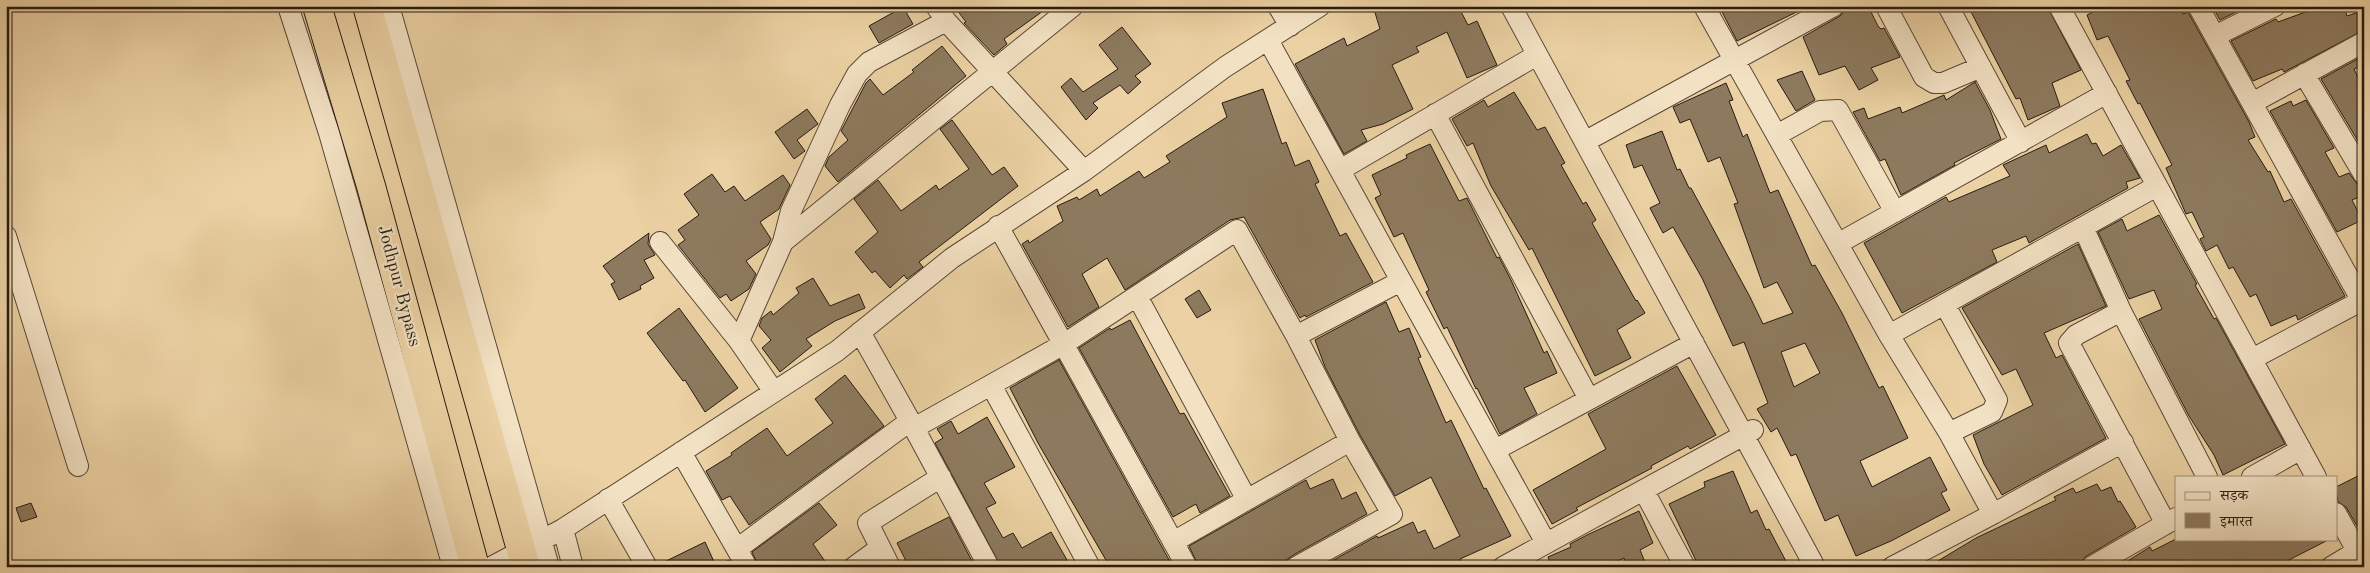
<svg xmlns="http://www.w3.org/2000/svg" width="2370" height="573" viewBox="0 0 2370 573" font-family="'Old Standard TT','Noto Serif Devanagari',serif">
	<rect width="100%" height="100%" fill="#ebd1a3"/>
	<filter id="stains"><feTurbulence type="fractalNoise" baseFrequency=".004" numOctaves="4"/><feColorMatrix values="0 0 0 0 .2 0 0 0 0 .09 0 0 0 0 .02 0 0 0 .5 -.17"/></filter>
	<radialGradient id="worn" r=".72"><stop offset=".6" stop-color="#630" stop-opacity="0"/><stop offset="1" stop-color="#630" stop-opacity=".3"/></radialGradient>
	<path fill="#8d7a5e" stroke="#271b13" fill-rule="evenodd" d="M954 6H1050L1004 39 1007 44 994 55 964 23 966 22Z
		M1373 6H1401L1403 12 1415 6H1458L1468 25 1477 21 1497 65 1467 78 1447 32 1416 47 1419 52 1392 65 1413 109 1383 124 1361 130 1367 141 1344 154 1295 64 1344 38 1347 46 1380 29Z
		M1719 6H1809L1737 41Z
		M1849 6H1868L1878 26 1881 29 1884 28 1900 57 1871 68 1878 80 1859 90 1845 66 1819 75 1803 37 1840 16Z
		M1968 6H2047L2081 70 2052 83 2060 106 2028 120 2020 98 2016 99Z
		M2090 6H2180L2183 14 2188 12 2249 122 2255 137 2248 140 2268 172 2270 171 2284 202 2291 199 2345 296 2298 320 2296 315 2271 326 2256 294 2250 297 2233 267 2229 269 2217 245 2206 251 2200 239 2204 237 2192 212 2186 214 2166 168 2172 165 2140 103 2138 104 2126 81 2130 80 2108 36 2097 40 2087 15 2093 12Z
		M2212 6H2248L2220 20Z
		M2322 6H2344L2347 16 2359 12 2364 30 2284 72 2282 69 2253 81 2231 41 2276 19 2278 22Z
		M903 7 913 24 879 43 869 26Z
		M1122 27 1151 64 1135 76 1141 82 1128 94 1120 85 1093 103 1098 108 1086 120 1061 87 1071 78 1083 92 1118 69 1099 45Z
		M942 46 966 76 838 182 825 166 829 157 848 140 841 131 866 83 870 79 883 95 914 72 912 70Z
		M2363 56 2364 65 2354 69 2364 90V151L2321 79Z
		M1802 71 1815 100 1796 111 1777 80Z
		M1975 82 1990 110 2001 139 1954 163 1955 165 1901 195 1885 159 1880 161 1853 112 1864 108 1868 119 1900 107 1902 113 1944 95 1946 100Z
		M1726 83 1733 100 1729 101 1743 137 1747 134 1770 193 1778 190 1812 266 1815 265 1842 313 1879 388 1883 386 1908 438 1860 461 1872 487 1930 457 1947 490 1941 493 1950 510 1891 541 1856 556 1838 515 1825 521 1796 454 1791 456 1777 428 1771 432 1757 409 1768 403 1744 342 1733 346 1702 278 1673 227 1663 233 1650 208 1660 203 1642 165 1634 168 1626 145 1662 131 1677 170 1680 169 1689 188H1691L1750 297 1763 324 1793 313 1777 282 1764 288 1734 204 1738 203 1720 157 1708 162 1690 119 1680 123 1673 107ZM1805 343 1820 373 1794 387 1781 352Z
		M1263 89 1282 144 1286 142 1295 166 1309 160 1319 182 1315 184 1340 236 1346 233 1373 282 1306 317 1305 315 1300 318 1244 217 1230 220 1125 290 1107 258 1082 274 1099 307 1068 327 1022 244 1028 240 1029 243 1063 221 1057 206 1077 197 1079 200 1097 189 1100 196 1139 171 1144 178 1170 162 1166 156 1227 117 1222 103Z
		M1514 92 1537 130 1545 127 1565 163 1561 165 1583 204 1586 202 1596 220 1592 223 1636 301 1637 300 1645 313 1617 330 1631 358 1595 376 1532 248 1529 250 1491 186 1473 143 1467 146 1452 119 1484 100 1488 107Z
		M2306 100 2334 148 2325 152 2339 177 2349 173 2358 185 2364 187V195L2352 200 2362 220 2337 232 2270 111 2291 101 2293 106Z
		M807 109 818 124 797 140 805 151 794 159 775 132Z
		M952 120 992 175 1004 167 1018 186 919 262 923 267 907 279 904 275 890 288 875 271 872 273 855 252 878 232 854 199 878 180 901 211 936 185 939 190 969 169 940 129Z
		M2087 134 2092 144 2096 143 2103 156 2121 145 2140 178 2126 182 2128 188 2029 243 2026 236 1992 250 1997 262 1902 313 1864 243 1946 197 1949 202 2010 176 2003 165 2046 145 2049 153Z
		M1430 144 1459 201 1467 198 1497 258 1499 257 1511 280 1544 353 1547 351 1557 373 1524 388 1537 414 1500 434 1477 388 1476 389 1447 327 1444 329 1426 292 1429 290 1403 233 1394 237 1375 198 1381 195 1372 175 1407 158 1406 155Z
		M712 174 725 192 734 186 745 201 783 175 790 185 779 209 760 222 771 239 768 245 746 261 756 274 749 289 731 301 726 294 720 298 678 245 685 240 678 230 699 215 684 194Z
		M2159 215 2197 284 2195 285 2214 319 2216 318 2285 444 2223 475 2214 455 2189 416 2139 319 2162 309 2154 290 2129 299 2098 232 2122 219 2127 231Z
		M649 233 648 244 655 255 644 260 654 278 640 286 641 289 619 300 611 284 615 282 603 266Z
		M2078 244 2106 306 2044 333 2056 358 2062 355 2106 438 2002 495 1984 464 1973 435 2033 405 2016 369 2002 375 1962 308Z
		M813 278 830 306 859 294 865 308 835 321 806 339 812 346 780 372 762 348 771 340 759 326 762 318 771 311 773 315 799 293 796 288Z
		M1199 290 1211 310 1197 318 1185 299Z
		M1386 302 1399 332 1409 328 1421 357 1418 358 1446 423 1451 420 1484 489 1486 488 1511 536 1460 559 1464 567H1333L1330 562 1377 536 1378 538 1413 522 1418 533 1425 530 1434 549 1460 536 1431 477 1395 496 1360 435 1325 367 1315 340Z
		M679 308 738 388 705 412 685 380 683 381 647 333Z
		M1130 320 1180 414 1184 413 1230 496 1200 513 1196 504 1173 517 1079 348 1110 328 1111 330Z
		M1059 360 1162 547 1173 567H1145L1142 561 1130 567H1110L1038 443 1010 388Z
		M1677 366 1716 435 1690 449 1688 446 1651 466 1652 468 1576 508 1578 510 1552 524 1533 490 1606 449 1588 414Z
		M845 375 884 426 749 525 730 496 722 500 706 471 732 455 731 453 767 428 787 456 833 423 815 399Z
		M987 417 1015 467 984 483 996 503 986 508 1003 538 1013 533 1022 548 1051 532 1071 567H1001L935 443 943 438 937 429 951 421 958 434Z
		M1733 471 1751 513 1757 510 1766 530 1769 529 1789 567H1699L1669 504 1705 487 1704 482Z
		M2364 473V523L2357 526 2346 507 2338 502 2336 487Z
		M1333 479 1342 499 1356 492 1367 514 1295 554 1286 560 1284 567H1199L1189 546 1306 480 1310 489Z
		M2097 484 2101 491 2111 487 2118 502 2120 501 2136 527 2085 557 2079 566 1928 567 1976 538 2056 500 2054 497 2073 488 2076 493Z
		M31 503 37 517 21 522 16 508Z
		M819 503 837 525 813 544 829 567H759L752 552Z
		M1639 511 1653 543 1640 550 1647 567H1628L1624 558 1605 567H1552L1548 557 1571 547 1570 544 1587 535Z
		M949 517 975 567H909L897 543Z
		M2176 539H2330L2287 561 2290 567H2118L2150 547 2152 551Z
		M705 542 716 566 729 560 733 567H659L658 565Z"/>
	<g fill="none" stroke-linecap="round" stroke-linejoin="round">
		<g stroke="#584837" stroke-width="22">
			<path id="minor" d="M288 6 329 133 453 567
				M389 6 549 567
				M936 6 946 21 1084 171
				M1278 6 1290 26
				M1511 6 1815 567
				M1704 6 1889 335 1949 433 1993 514 1892 567
				M1886 6 1924 77 1934 83H1943L1981 67
				M1948 6 2021 142
				M2059 6 2316 477
				M2198 6 2364 305
				M2215 36 2275 6
				M1268 40 1546 543
				M2304 74 2364 175
				M2252 103 2364 42
				M1435 114 1589 399
				M1777 135 1820 111 1838 110 1895 212
				M1595 136 1834 6
				M1340 170 1537 55
				M998 226 1187 567
				M2083 227 2121 311 2207 477
				M6 236 78 466
				M660 242 739 341
				M783 242 1073 6
				M1839 243 2107 93
				M1137 296 1247 500
				M1945 305 1997 400 1992 412 1949 433
				M2121 311 2076 335 2069 343 2166 524
				M860 332 914 428 1064 344 1237 230 1296 336 1401 281
				M1889 335 2157 186
				M2252 359 2361 301
				M991 385 1090 567
				M774 392 739 341 783 242 791 211 840 105 857 74 869 62 946 21
				M914 428 989 567
				M1495 450 1694 343
				M681 452 747 567
				M2252 477 2301 449
				M1644 491 1685 567
				M608 499 647 567
				M2336 513 2357 551
				M1993 514 2123 442
				M563 529 573 567
				M1173 542 1350 441 1296 336
				M737 549 910 421
				M491 567 563 529 837 351 952 258 1084 171 1225 67 1320 6
				M854 567 880 548
				M890 567 868 523 941 477
				M1296 567 1392 514 1350 441
				M1503 567 1753 430
				M2091 567 2176 518
				M2331 567 2364 547"/>
		</g>
		<g stroke="#271b13" stroke-width="30">
			<path id="highway" d="M317 6 371 186 475 567
				M367 6 526 567"/>
		</g>
		<use href="#minor" stroke="#f2e1c3" stroke-width="20"/>
		<use href="#highway" stroke="#ebd1a3" stroke-width="28"/>
	</g>
	<g text-anchor="middle" dominant-baseline="central" stroke-width="4.5" stroke-linejoin="round" paint-order="stroke">
		<g font-size="18" fill="#271b13" stroke="#f2e1c3">
			<text transform="translate(399 286) rotate(75)">Jodhpur Bypass</text>
		</g>
	</g>
	<rect width="2370" height="573" fill="none" stroke="#ebd1a3" stroke-width="25"/>
	<rect x="8" y="8" width="2355" height="558" fill="none" stroke="#271b13" stroke-width="2.5"/>
	<rect x="12" y="12" width="2345" height="548" fill="none" stroke="#271b13"/>
	<rect x="2175" y="476" width="162" height="65" fill="#f2e1c3" stroke="#a1927d"/>
	<rect x="2185" y="492" width="25" height="8" fill="#f2e1c3" stroke="#a1927d"/>
	<text x="2220" y="500" font-size="15" fill="#271b13">सड़क</text>
	<rect x="2185" y="513" width="25" height="15" fill="#8d7a5e" stroke="#a1927d"/>
	<text x="2220" y="526" font-size="15" fill="#271b13">इमारत</text>
	<rect width="100%" height="100%" filter="url(#stains)"/>
	<rect width="100%" height="100%" fill="url(#worn)"/>
</svg>
